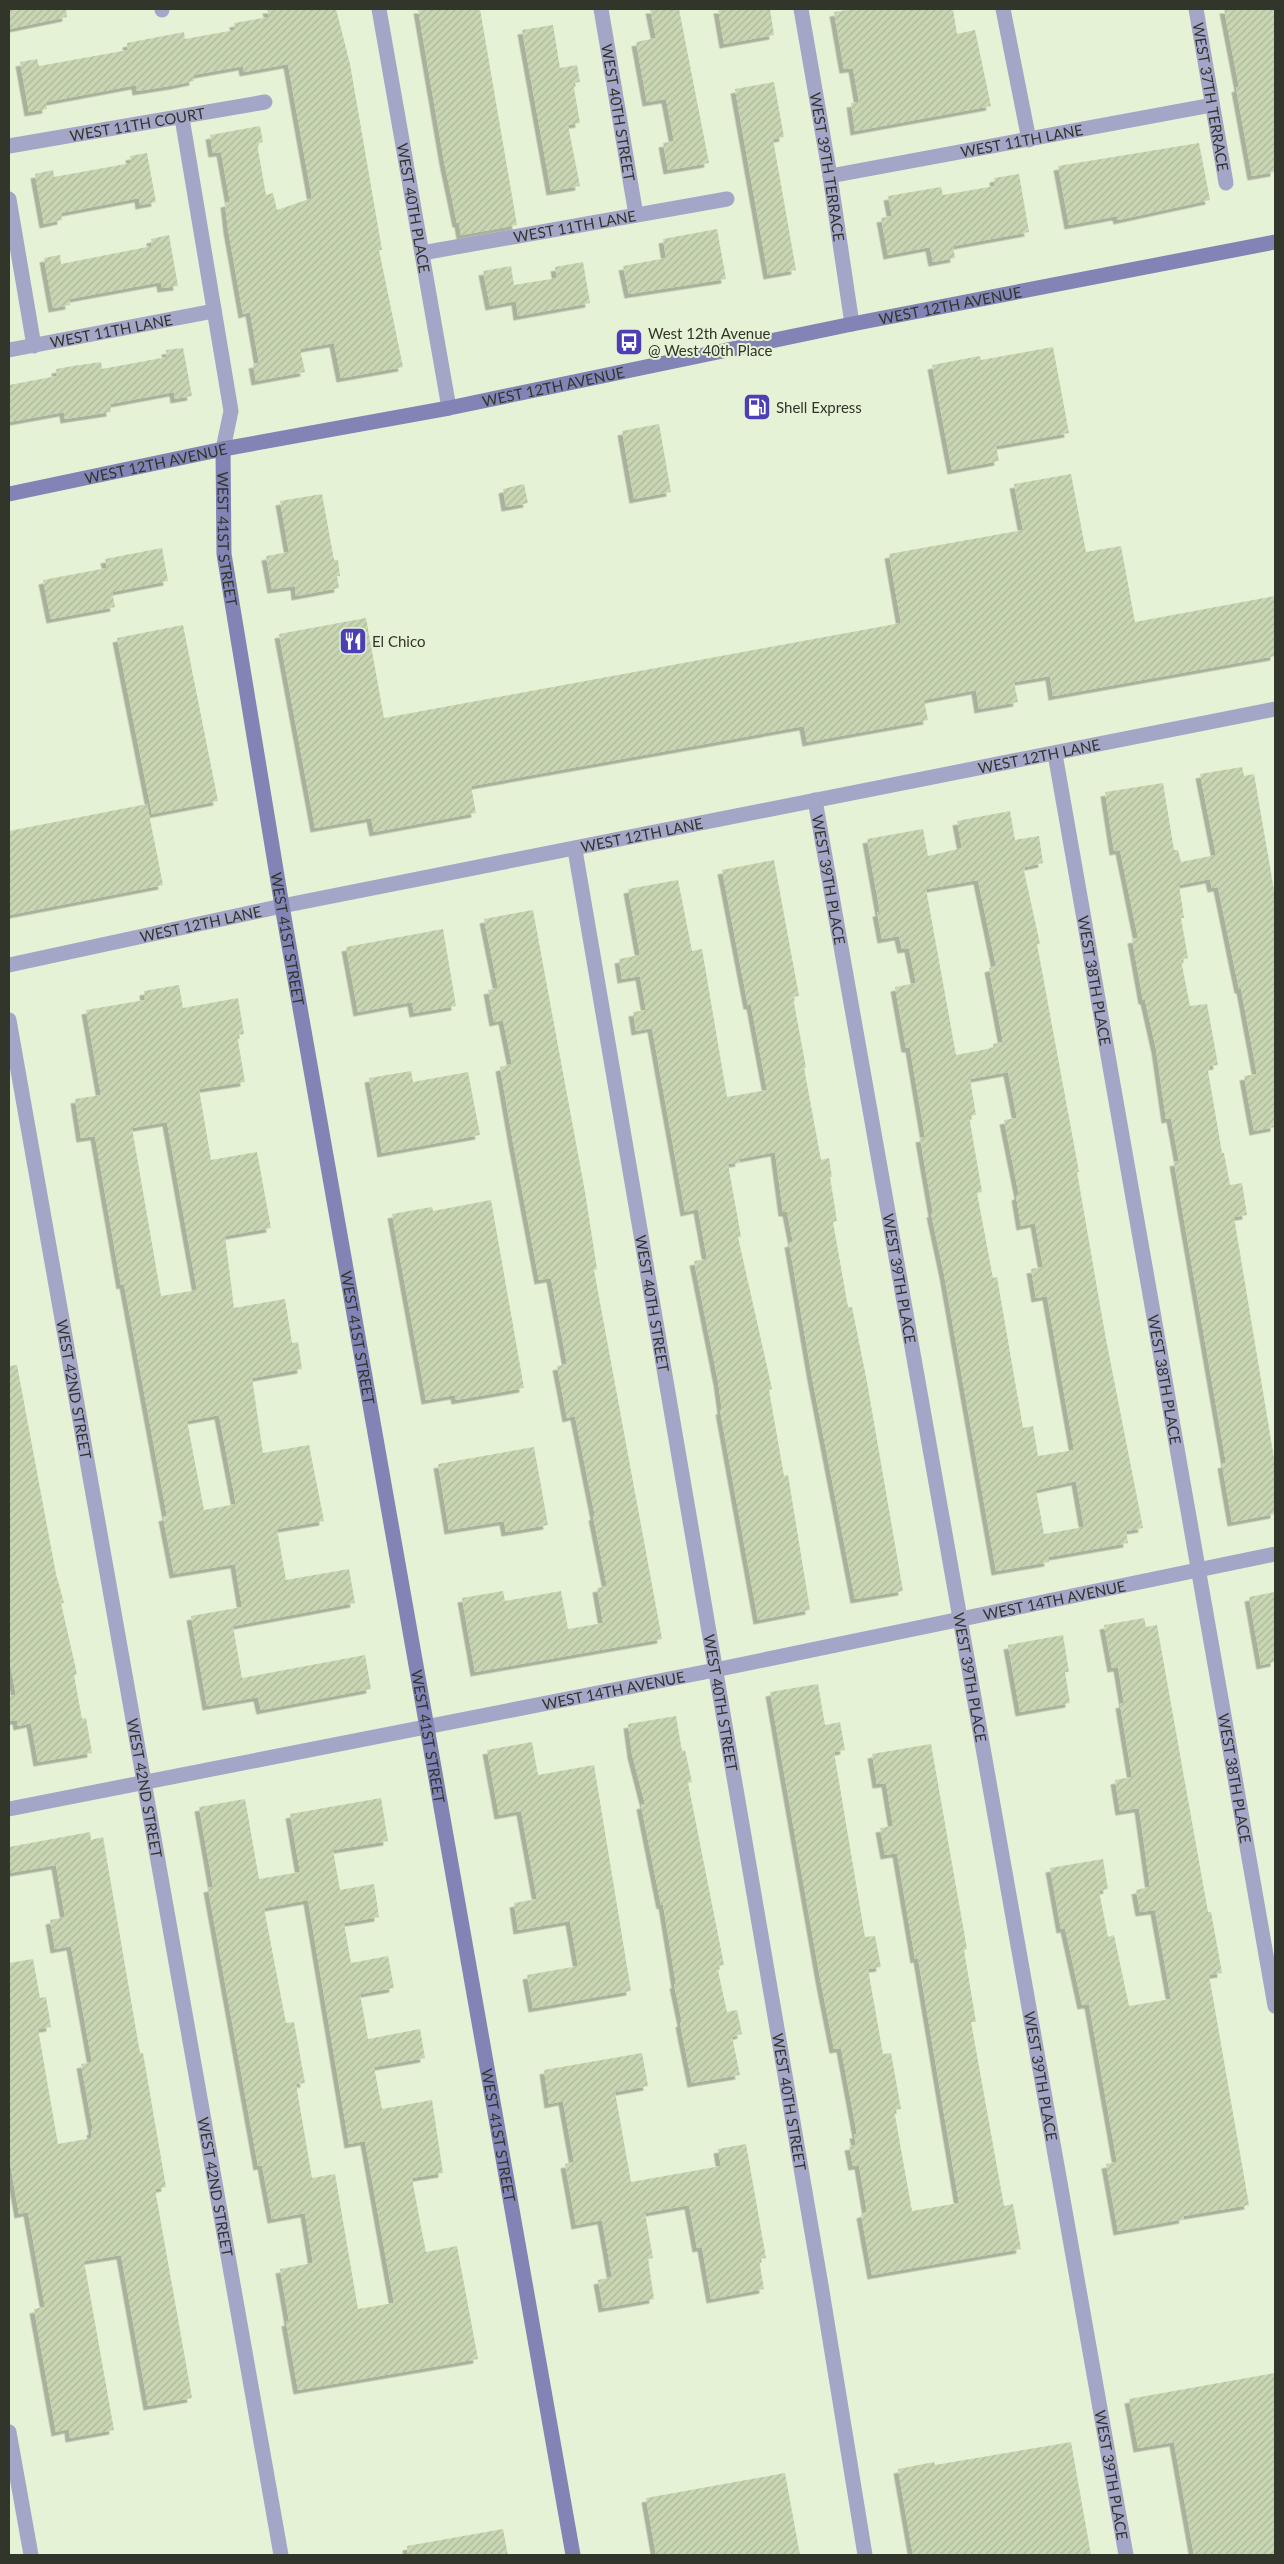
<svg xmlns="http://www.w3.org/2000/svg" width="1284" height="2564" viewBox="0 0 1284 2564" font-family="Lato,sans-serif">
	<defs>
		<pattern id="building-hatch" width="6" height="6" patternUnits="userSpaceOnUse" patternTransform="scale(1.25)"><rect width="6" height="6" fill="#c8d6b3"/><path d="M-1 1l2-2M0 6l6-6M5 7l2-2" fill="none" stroke="#acb89a"/></pattern>
		<filter id="shadow"><feDropShadow dx="-4.5" dy="4.5" stdDeviation="0" flood-color="#0004"/></filter>
	</defs>
	<rect width="100%" height="100%" fill="#e6f2d5"/>
	<path fill="url(#building-hatch)" fill-rule="evenodd" filter="url(#shadow)" d="M9 9H66L67 17 9 29Z
		M267 9H336L350 64 382 250H379L403 367 341 378 334 343 300 349 305 372 256 381 253 364 259 363 250 312 243 314 228 229 225 203 230 202 221 152 213 153 210 135 260 126 263 142 257 144 266 195 273 193 277 210 312 198 288 64 244 72 243 66 193 75 194 81 175 85 137 91 136 85 46 102 47 109 29 112 20 62 37 59 39 66 128 50 127 43 184 32 185 39 235 30 234 23 269 17Z
		M418 9H480L517 225 461 235 459 223H457L444 161Z
		M650 9H679L709 163 668 170 663 143 674 141 666 99 647 102 636 42 656 38Z
		M718 9H770L774 35 724 44Z
		M854 9H953L957 34 975 30 991 106 855 131 851 103 859 102 853 68 844 69 834 12Z
		M1224 9H1275V172L1252 176 1236 88 1239 87Z
		M553 25 560 68 577 65 580 82 573 83 580 123 568 125 580 186 551 191 522 30Z
		M774 82 784 137 773 139 796 270 768 275 735 89Z
		M1199 143 1210 200 1118 220 1117 216 1069 225 1058 166Z
		M147 153 156 202 140 205 139 198 61 213 62 220 44 224 35 174 53 170 54 177 131 163 130 156Z
		M1019 174 1029 232 953 246 955 258 933 262 930 247 888 255 881 218 892 216 888 196 941 187 943 195 995 186 994 178Z
		M717 229 726 279 629 294 623 266 666 258 663 239Z
		M169 235 178 286 162 288 161 282 69 299 70 305 53 308 44 258 60 255 61 264 152 246 151 239Z
		M583 262 590 303 518 316 516 301 490 306 483 271 511 266 514 285 557 278 555 267Z
		M1053 347 1069 433 996 446 999 461 952 470 932 365 980 356 981 360Z
		M183 348 192 396 175 399 174 392 110 404 111 412 65 419 64 412 9 422V385L57 376 56 369 73 366 101 362 102 369 167 357 166 350Z
		M659 424 671 492 634 499 622 431Z
		M1071 474 1086 552 1121 546 1135 622 1275 596V656L1053 696 1050 676 1014 682 1018 702 979 709 976 690 924 700 928 720 807 742 804 726 471 786 476 813 374 832 371 818 315 828 279 634 366 618 384 718 901 623 889 554 1023 530 1014 484Z
		M524 484 528 503 506 507 503 489Z
		M322 494 334 560H338L340 576H337L339 588 296 596 295 586 272 589 266 556 289 552 280 501Z
		M162 548 168 581 112 592 115 607 51 619 43 580 107 568 105 559Z
		M183 625 218 801 152 814 117 638Z
		M1242 767 1244 776 1254 774 1275 896V1127L1254 1131 1244 1076 1257 1074 1241 989H1239L1218 887 1212 888 1210 879 1179 885 1184 918H1181L1188 958 1181 960 1190 1006 1207 1004 1218 1065 1210 1066V1070L1208 1071 1222 1153H1224L1230 1185 1242 1183 1247 1215 1234 1217 1275 1464V1514L1232 1522 1222 1464 1226 1463 1174 1162 1179 1161 1171 1118 1166 1119 1156 1049 1145 1000H1143L1132 939 1138 938 1120 850 1114 851 1105 792 1163 783 1174 850H1178L1181 862 1216 855 1200 774Z
		M147 804 163 885 9 915V831Z
		M1010 811 1015 840 1039 836 1043 863 1025 867 1024 871 1040 944H1037L1079 1172H1077L1105 1334 1143 1528 1126 1531 1128 1543 1048 1557 1049 1562 996 1571 944 1274 931 1213H933L920 1138 925 1137 910 1048H906L895 987 916 983 909 948 902 949 899 936 882 939 877 912H880L867 839 923 829 928 856 962 848 957 821ZM978 880 996 966 989 968 1003 1042 993 1044V1048L956 1055 926 889ZM1008 1072 1017 1118 1004 1120 1019 1195 1016 1196 1021 1226 1035 1223 1043 1267 1031 1269 1036 1298 1047 1296 1074 1450 1038 1456 1033 1426 1023 1428 997 1277 993 1278 977 1193 982 1192 969 1116 976 1115 970 1079ZM1076 1481 1084 1527 1044 1534 1036 1490Z
		M774 860 799 996 793 997 806 1068H804L821 1160 829 1158 832 1177H830L837 1221 833 1222 848 1307H852L867 1382 903 1591 855 1599 812 1377 789 1243 793 1242 787 1212H783L775 1152 739 1159 740 1162 728 1164 741 1237H738L772 1389 769 1390 784 1476 788 1475 810 1610 758 1620 720 1410H722L718 1381 694 1261 707 1259 698 1209 685 1212 652 1028 636 1031 633 1012 646 1010 640 976 622 979 619 959 640 955 628 889 678 880 692 951 702 949 727 1097 767 1090 751 1005H748L722 870Z
		M533 910 585 1192 597 1269 594 1270 662 1639 475 1672 462 1598 503 1591 505 1601 561 1591 568 1629 603 1623 597 1588 607 1586 593 1516H595L575 1416 567 1418 557 1366 567 1364 551 1278 539 1280 513 1142 500 1067 512 1064 503 1020 494 1022 488 990 498 988 484 919Z
		M443 929 456 1006 414 1013 412 1002 358 1012 346 947Z
		M179 985 183 1008 238 998 244 1034 237 1035 245 1082 199 1089 211 1160 257 1152 271 1228 225 1236 234 1308 285 1299 292 1343 298 1342 302 1369 252 1378 263 1453 309 1445 324 1521 277 1529 286 1580 349 1569 355 1603 233 1626 242 1678 365 1655 371 1689 261 1710 258 1697 207 1706 191 1616 242 1607 235 1564 174 1574 163 1517 167 1516 124 1284 121 1285 95 1136 81 1138 75 1099 101 1095 86 1010 145 1000 144 991ZM167 1122 197 1290 161 1296 132 1128ZM219 1415 236 1504 204 1510 187 1421Z
		M411 1071 413 1082 468 1072 480 1135 382 1153 369 1078Z
		M491 1200 524 1388 456 1400 455 1395 426 1400 392 1214 432 1207 433 1211Z
		M17 1365 56 1574 64 1603H61L77 1674 74 1675 82 1719 86 1718 92 1753 38 1762 31 1723 18 1726 17 1720 9 1721V1696L16 1695 9 1658V1366Z
		M534 1447 548 1525 506 1532 504 1521 449 1530 438 1464Z
		M1275 1592V1662L1261 1665 1249 1597Z
		M1144 1618 1146 1627 1157 1625 1208 1912H1211L1222 1973 1209 1975 1249 2205 1183 2216 1184 2219 1118 2231 1106 2164 1117 2162 1089 2004 1082 2005 1065 1928 1061 1929 1050 1868 1103 1859 1108 1889 1099 1891 1108 1937 1114 1935 1129 2006 1171 1999 1155 1910 1140 1912 1136 1890 1150 1887 1139 1808 1120 1811 1115 1780 1132 1777 1120 1704 1124 1703 1118 1667 1112 1668 1104 1625Z
		M1063 1635 1069 1672H1065L1070 1703 1020 1712 1008 1645Z
		M818 1684 825 1725 840 1722 845 1750 834 1752 865 1937 875 1936 881 1967 868 1969 883 2054 891 2053 901 2109 894 2110 912 2211 959 2203 918 1958 915 1959 897 1853 885 1855 880 1828 893 1826 886 1783 877 1784 872 1754 931 1744 967 1949 964 1950 976 2022H971L1004 2206 1013 2204 1021 2249 872 2275 861 2214 867 2212 859 2165 853 2166 849 2146 856 2145 854 2134H857L841 2048 834 2049 820 1978 770 1692Z
		M676 1716 682 1751 685 1750 692 1782 688 1783 724 1965 717 1966 727 2012 737 2010 742 2034 732 2037 740 2075 692 2083 680 2023 682 2022 674 1984H676L663 1904 661 1905 641 1805 645 1804 632 1754 628 1724Z
		M532 1742 538 1775 594 1765 631 1991 533 2008 527 1975 578 1966 570 1921 518 1930 514 1903 537 1899 521 1811 499 1815 487 1750Z
		M381 1798 388 1841 333 1850 340 1890 374 1884 379 1917 344 1923 351 1963 388 1956 394 1988 360 1994 368 2039 420 2029 425 2058 374 2067 382 2109 432 2100 443 2173 412 2178 420 2222 426 2252 457 2246 478 2359 298 2390 286 2322 289 2321 280 2269 313 2263 305 2213 272 2219 262 2165 258 2166 208 1888 213 1887 199 1807 245 1799 259 1879 300 1872 290 1814ZM308 1900 349 2144 365 2141 394 2303 358 2309 335 2174 312 2178 296 2084 305 2083 294 2022 286 2023 264 1908Z
		M90 1832 91 1840 103 1837 140 2053H143L166 2187 155 2189 192 2398 148 2406 121 2255 84 2261 114 2430 70 2438 69 2429 56 2432 34 2309 45 2307 28 2212 19 2214 9 2157V1963L33 1959 40 1998 46 1997 51 2027 38 2029 58 2144 92 2138 91 2131 93 2130 81 2064 92 2062 71 1946 55 1949 50 1920 65 1917 56 1865 9 1873V1847Z
		M642 2053 648 2086 615 2092 631 2182 721 2166 718 2149 746 2144 766 2258 759 2259 764 2289 711 2299 702 2247 697 2248 689 2205 645 2213 653 2258 648 2259 654 2299 603 2308 598 2280 612 2277 602 2220 576 2225 565 2164 574 2162 563 2101 549 2104 544 2070Z
		M1275 2373V2555H1194L1174 2442 1138 2448 1129 2399Z
		M1071 2442 1091 2555H913L898 2469 934 2462 935 2465Z
		M785 2473 800 2555H656L646 2498Z
		M503 2529 508 2555H408L407 2546Z"/>
	<g fill="none" stroke-linecap="round" stroke-linejoin="round">
		<g stroke="#a4a6c8" stroke-width="15">
			<path d="M162 9V10"/>
			<path id="s1" d="M379 9 449 408"/>
			<path id="s2" d="M601 9 636 215"/>
			<path id="s3" d="M801 9 830 176 852 324"/>
			<path d="M1003 9 1029 140"/>
			<path id="s4" d="M1196 9 1226 183"/>
			<path d="M182 118 231 411 223 449"/>
			<path id="s5" d="M9 146 265 102"/>
			<path id="s6" d="M830 176 1212 105"/>
			<path d="M9 199 34 346"/>
			<path id="s7" d="M422 253 727 199"/>
			<path id="s8" d="M9 350 214 311"/>
			<path id="s9" d="M1055 754 1275 2006"/>
			<path id="s10" d="M815 800 1126 2555"/>
			<path id="s11" d="M575 850 821 2285 865 2555"/>
			<path id="s12" d="M9 965 282 906 1275 709"/>
			<path id="s13" d="M9 1020 281 2555"/>
			<path id="s14" d="M9 1809 715 1670 1275 1554"/>
			<path d="M9 2432 31 2555"/>
		</g>
		<g stroke="#8184b5" stroke-width="15">
			<path id="s15" d="M223 449 224 554 282 906 573 2555"/>
			<path id="s16" d="M9 494 223 449 449 408 852 324 1275 242"/>
		</g>
	</g>
	<defs>
		<g id="bus-square" transform="scale(1.4375)"><rect x="-9" y="-9" width="18" height="18" rx="4" fill="#4c3fb5" stroke="#e6f2d5"/><path d="M-5-6H5V4H4V6H2V4H-2V6H-4V4H-5ZM-3.5-4V0h7V-4ZM-3.5 1.2v1.5H-2V1.2ZM2 1.2v1.5H3.5V1.2Z" fill="#fff"/></g>
		<g id="fuel-square" transform="scale(1.4375)"><rect x="-9" y="-9" width="18" height="18" rx="4" fill="#4c3fb5" stroke="#e6f2d5"/><path d="M-5.5-6h7V0h2V4h1.3V-2.5L3-4.5l.8-.8L6-3V5H2.5V1h-1V6h-7ZM-4.2-4.7v3.2H.2V-4.7Z" fill="#fff"/></g>
		<g id="restaurant-square" transform="scale(1.4375)"><rect x="-9" y="-9" width="18" height="18" rx="4" fill="#4c3fb5" stroke="#e6f2d5"/><path d="M-5-6h1v4h1v-4h1v4h1v-4h1v5L-1.5 .5V6h-2V.5L-5-1ZM5-6V6H3V1.5H1.5Q1.5-4 5-6Z" fill="#fff"/></g>
	</defs>
	<g fill-rule="evenodd">
		<use href="#bus-square" x="629" y="342"/>
		<use href="#fuel-square" x="757" y="407"/>
		<use href="#restaurant-square" x="353" y="641"/>
	</g>
	<g text-anchor="middle" dominant-baseline="central" stroke-width="4" stroke-linejoin="round" paint-order="stroke">
		<g font-size="15" fill="#31352a" stroke="#e6f2d5">
			<text stroke="none"><textPath href="#s4" startOffset="89">WEST 37TH TERRACE</textPath></text>
			<text stroke="none"><textPath href="#s2" startOffset="105">WEST 40TH STREET</textPath></text>
			<text stroke="none"><textPath href="#s5" startOffset="130">WEST 11TH COURT</textPath></text>
			<text stroke="none"><textPath href="#s6" startOffset="195">WEST 11TH LANE</textPath></text>
			<text stroke="none"><textPath href="#s3" startOffset="160">WEST 39TH TERRACE</textPath></text>
			<text stroke="none"><textPath href="#s1" startOffset="202">WEST 40TH PLACE</textPath></text>
			<text stroke="none"><textPath href="#s7" startOffset="155">WEST 11TH LANE</textPath></text>
			<text stroke="none"><textPath href="#s16" startOffset="960">WEST 12TH AVENUE</textPath></text>
			<text stroke="none"><textPath href="#s8" startOffset="104">WEST 11TH LANE</textPath></text>
			<text stroke="none"><textPath href="#s16" startOffset="555">WEST 12TH AVENUE</textPath></text>
			<text stroke="none"><textPath href="#s16" startOffset="150">WEST 12TH AVENUE</textPath></text>
			<text stroke="none"><textPath href="#s15" startOffset="90">WEST 41ST STREET</textPath></text>
			<text stroke="none"><textPath href="#s12" startOffset="1051">WEST 12TH LANE</textPath></text>
			<text stroke="none"><textPath href="#s12" startOffset="646">WEST 12TH LANE</textPath></text>
			<text stroke="none"><textPath href="#s10" startOffset="81">WEST 39TH PLACE</textPath></text>
			<text stroke="none"><textPath href="#s12" startOffset="196">WEST 12TH LANE</textPath></text>
			<text stroke="none"><textPath href="#s15" startOffset="495">WEST 41ST STREET</textPath></text>
			<text stroke="none"><textPath href="#s9" startOffset="230">WEST 38TH PLACE</textPath></text>
			<text stroke="none"><textPath href="#s10" startOffset="486">WEST 39TH PLACE</textPath></text>
			<text stroke="none"><textPath href="#s11" startOffset="460">WEST 40TH STREET</textPath></text>
			<text stroke="none"><textPath href="#s15" startOffset="900">WEST 41ST STREET</textPath></text>
			<text stroke="none"><textPath href="#s9" startOffset="635">WEST 38TH PLACE</textPath></text>
			<text stroke="none"><textPath href="#s13" startOffset="375">WEST 42ND STREET</textPath></text>
			<text stroke="none"><textPath href="#s14" startOffset="1066">WEST 14TH AVENUE</textPath></text>
			<text stroke="none"><textPath href="#s10" startOffset="891">WEST 39TH PLACE</textPath></text>
			<text stroke="none"><textPath href="#s14" startOffset="616">WEST 14TH AVENUE</textPath></text>
			<text stroke="none"><textPath href="#s11" startOffset="865">WEST 40TH STREET</textPath></text>
			<text stroke="none"><textPath href="#s15" startOffset="1305">WEST 41ST STREET</textPath></text>
			<text stroke="none"><textPath href="#s9" startOffset="1040">WEST 38TH PLACE</textPath></text>
			<text stroke="none"><textPath href="#s13" startOffset="780">WEST 42ND STREET</textPath></text>
			<text stroke="none"><textPath href="#s10" startOffset="1296">WEST 39TH PLACE</textPath></text>
			<text stroke="none"><textPath href="#s11" startOffset="1270">WEST 40TH STREET</textPath></text>
			<text stroke="none"><textPath href="#s15" startOffset="1710">WEST 41ST STREET</textPath></text>
			<text stroke="none"><textPath href="#s13" startOffset="1185">WEST 42ND STREET</textPath></text>
			<text stroke="none"><textPath href="#s10" startOffset="1701">WEST 39TH PLACE</textPath></text>
		</g>
		<g font-size="15" fill="#31352a" stroke="#e6f2d5" text-anchor="start">
			<text x="648" y="333">West 12th Avenue<tspan x="648" dy="17">@ West 40th Place</tspan></text>
			<text x="776" y="407">Shell Express</text>
			<text x="372" y="641">El Chico</text>
		</g>
	</g>
	<rect width="1284" height="2564" fill="none" stroke="#31352a" stroke-width="20"/>
</svg>
